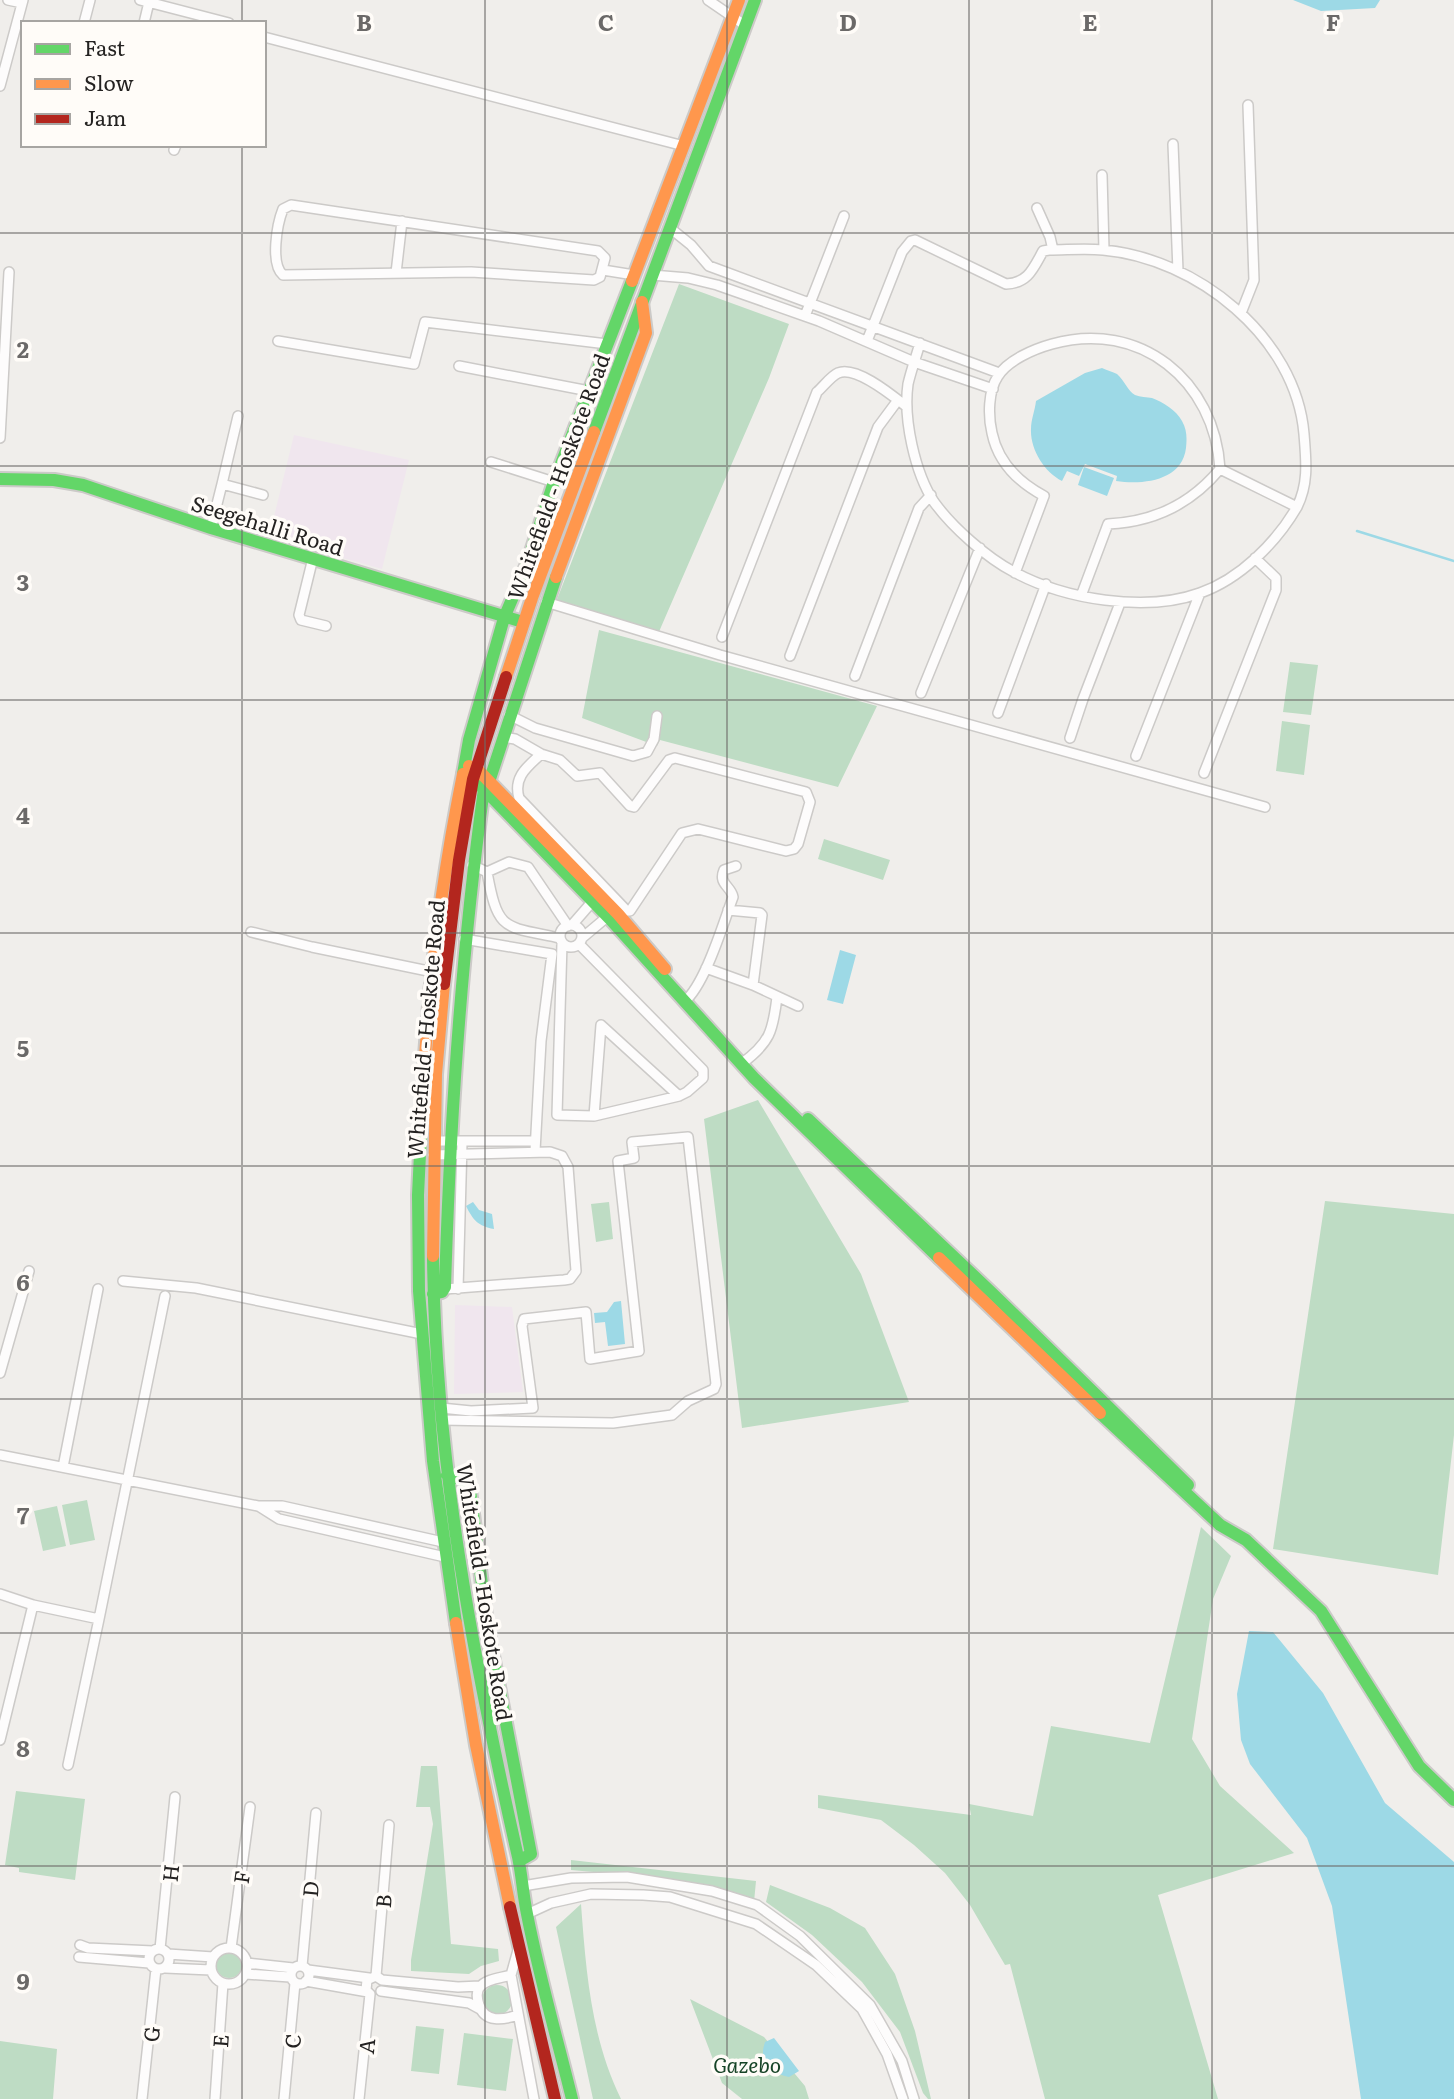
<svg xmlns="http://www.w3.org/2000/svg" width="1454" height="2099" viewBox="0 0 1454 2099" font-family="Literata,serif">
	<rect width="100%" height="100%" fill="#f0eeeb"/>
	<path fill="#f0e6ee" d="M294 435 409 460 382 569 269 537Z
		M455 1305 512 1307 523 1392 454 1394Z"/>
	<path fill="#bedcc4" d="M679 284 789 324 769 378 658 634 556 602Z
		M599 630 877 706 838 787 660 740 657 746 582 718Z
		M1290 662 1318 665 1311 715 1283 712Z
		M1282 721 1310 725 1304 775 1276 771Z
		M824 839 890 860 883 880 818 859Z
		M758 1100 861 1274 909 1402 742 1428 704 1119Z
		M1325 1201 1454 1214V1435L1438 1575 1273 1549Z
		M609 1202 613 1239 596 1242 591 1204Z
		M87 1500 95 1540 70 1545 62 1505Z
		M57 1506 66 1546 43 1551 34 1511Z
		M1201 1527 1231 1556 1213 1599 1192 1739 1220 1786 1294 1853 1158 1895 1218 2099H1045L1010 1964 1005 1965 970 1905 945 1873 914 1845 881 1820 818 1808V1795L971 1815 969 1804 1033 1816 1051 1726 1150 1743Z
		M421 1766H437L451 1944 498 1949 499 1961 481 1966 469 1974 411 1971V1960L433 1824 430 1807H416Z
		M16 1791 85 1799 75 1880 19 1872V1868L5 1865Z
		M571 1860 756 1881 754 1902 650 1877 571 1870Z
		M770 1885 830 1908 865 1928 895 1974 915 2031 931 2099H928L923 2093 900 2032 862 1982 812 1935 766 1902Z
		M581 1904C586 1971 591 2038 621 2099H593L556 1927Z
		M216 1965a13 13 0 1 1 26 0a13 13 0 1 1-26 0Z
		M482 2000a15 15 0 1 1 30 0a15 15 0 1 1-30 0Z
		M690 1999 764 2037 805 2086 809 2099H742L722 2083Z
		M416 2026 444 2029 439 2074 411 2071Z
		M464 2033 513 2039 506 2091 457 2085Z
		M0 2041 57 2049 53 2099H0Z"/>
	<path fill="#9dd9e6" d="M1293 0H1380L1375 8 1321 11Z
		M1102 368C1106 370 1113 372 1117 374 1124 380 1128 391 1135 395 1140 397 1147 397 1152 398 1163 402 1176 410 1182 421 1187 430 1187 438 1186 448 1182 481 1143 485 1116 481L1117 476 1085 464 1079 476 1067 471 1062 481C1044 472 1030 449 1031 429 1031 420 1035 410 1036 401L1085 373Z
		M1084 467 1114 478 1107 496 1078 485Z
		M840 950 856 955 843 1004 827 1000Z
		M473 1202 479 1210 492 1214 494 1229C478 1226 473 1220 466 1206Z
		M621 1301 625 1344 608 1346 605 1322 595 1323 594 1313 607 1312 614 1302Z
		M1249 1631 1273 1632 1323 1693 1385 1803 1454 1862V2099H1361L1332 1906 1307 1838 1250 1764 1241 1740 1237 1694Z
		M774 2038 799 2071 789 2077C769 2072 758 2063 765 2042Z"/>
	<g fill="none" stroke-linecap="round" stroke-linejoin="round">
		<path stroke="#9dd9e6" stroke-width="2.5" d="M1357 531 1454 561"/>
		<g stroke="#cccac8" stroke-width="12">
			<path id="street" d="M8 0 22 3
				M140 0 229 23
				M708 0 746 26
				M84 23 90 0
				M144 23 149 2
				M264 37 684 146
				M0 86 23 0
				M1173 144 1178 271
				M174 150 176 145
				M1102 175 1104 250
				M291 205 598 251 605 258 600 277 594 280 471 272 283 275C270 264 277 224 283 209Z
				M1037 208 1050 237 1053 250
				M670 228 691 245 709 266 999 373
				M603 270 634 275
				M396 273 402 221
				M652 275 688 278 717 285 819 321 914 362 993 389
				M1241 313 1254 280 1248 105
				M805 316 844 216
				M278 341 414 364 425 322 607 344
				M867 341 902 252 911 241 915 240 1006 284C1028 283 1033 269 1043 251L1049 250C1067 250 1085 248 1103 250 1196 258 1296 337 1304 434 1306 460 1309 483 1297 507
				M920 343C916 357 911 371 908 384 903 419 915 473 934 502 952 527 987 558 1014 572 1064 599 1145 613 1200 593 1240 579 1276 543 1297 507L1220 469
				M459 366 589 391
				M238 416 222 484 263 495
				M0 438 9 272
				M491 462 554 482
				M211 528 222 484
				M313 558 299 615 301 620 326 626
				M1015 573 1044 496C1018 482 998 462 992 433 988 416 988 391 998 376 1008 360 1034 349 1052 344 1140 319 1215 381 1220 469 1191 504 1154 522 1108 524L1081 596
				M546 602 720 655 1265 807
				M722 637 817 392C823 387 831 376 838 373 856 365 893 396 907 407
				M790 656 878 427 898 400
				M855 676 919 508 931 495
				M921 693 980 548
				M998 713 1046 584
				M509 715 535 728 633 756 647 752 654 739 657 716
				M503 737 515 739 541 754 560 760 577 776 600 773 630 806 634 807 669 760 675 758 806 792 810 802 798 844 794 849 786 851 698 829 682 833 630 911H627L519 798C513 777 527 767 541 754
				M1070 738 1083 699 1120 603
				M1136 756 1200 593
				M1204 773 1276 590V578L1255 558
				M472 865 487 872C498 932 503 926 560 938
				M487 872 509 862 528 867 568 926
				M728 910 760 913 762 915 753 985
				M560 936a11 11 0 1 1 22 0a11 11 0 1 1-22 0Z
				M572 925 592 902
				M251 932 312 947 433 972
				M582 938 607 917
				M464 939 552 954 541 1041 535 1151
				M562 943 557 1115 594 1116 679 1096 687 1092 703 1078V1070L579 944
				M706 968 753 985 798 1006
				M684 1002C705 985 723 924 733 897 731 886 718 884 724 870L736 866
				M741 1064C770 1043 773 1031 777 997
				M594 1116 601 1025 679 1096
				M434 1141H535
				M433 1155 550 1152 562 1156 568 1167 576 1271 570 1279 564 1280 445 1289
				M123 1281 196 1288 422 1334
				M458 1289 462 1143
				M0 1373 29 1271
				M441 1408 471 1411 533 1408 522 1326 524 1319 586 1312 590 1359 639 1351 618 1161 634 1158 632 1142 688 1137 716 1384 714 1389 688 1401 672 1415 613 1423 442 1420
				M0 1455 258 1506H282L443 1542
				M63 1467 98 1289
				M260 1507 279 1519 445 1557
				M0 1594 33 1605 99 1619 68 1765
				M99 1619 165 1296
				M0 1740 33 1605
				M523 1886 571 1878 627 1877 712 1891 757 1905 800 1936 870 2005 902 2061 914 2099
				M527 1914 551 1903 591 1894 643 1895 670 1897 756 1924 816 1965 862 2009 887 2054 903 2099
				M80 1945 88 1948 153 1951
				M211 1966a18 18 0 1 1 36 0a18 18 0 1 1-36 0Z
				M231 1948 250 1807
				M149 1959a10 10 0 1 1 20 0a10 10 0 1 1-20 0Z
				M160 1949 175 1797
				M168 1954 213 1957
				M79 1957 149 1963
				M247 1963 293 1968
				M291 1975a9 9 0 1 1 18 0a9 9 0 1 1-18 0Z
				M302 1966 316 1813
				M165 1968 211 1970
				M308 1970 369 1978
				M245 1974 290 1977
				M511 1975 534 2099
				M376 1976 389 1825
				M306 1981 368 1992
				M366 1990 367 1980 376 1976 382 1980 458 1987 480 1986
				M381 1991 469 2003 480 2009
				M518 2015C503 2020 485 2023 479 2005 477 1999 476 1993 479 1988 485 1979 501 1978 511 1975L518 1950
				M142 2099 156 1969
				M215 2099 223 1983
				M284 2099 295 1983
				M359 2099 370 1994"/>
		</g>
		<g stroke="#cccac8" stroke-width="16">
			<path id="fast" d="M594 432 755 0
				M0 479 54 480 83 485 211 528 523 622
				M463 774 469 740 504 618 527 564 554 482 632 281
				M468 777 484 789 610 919 754 1078 939 1258
				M423 1092 418 1195 419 1291 433 1461 456 1623
				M808 1119 992 1293 1188 1485
				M433 1256C435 1459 473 1659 518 1857 522 1876 523 1895 527 1914 539 1976 557 2038 572 2099
				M433 1294 442 1292 445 1287C450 1120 461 954 484 789L489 782 556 577
				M1100 1413 1220 1525 1246 1540 1321 1611 1419 1766 1454 1800
				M447 1475 469 1482 487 1624 531 1854 519 1861"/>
		</g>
		<g stroke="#cccac8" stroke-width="16">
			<path id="slow" d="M632 281 739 0
				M556 577 646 333 642 302
				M506 677 532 598 594 432
				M469 766 477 769 618 914 665 969
				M423 1092C428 985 442 878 463 774
				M433 1256 436 1074 444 984
				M939 1258 1100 1413
				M456 1623 476 1745 510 1907"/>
		</g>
		<g stroke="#cccac8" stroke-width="16">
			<path id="jam" d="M444 984 459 860 473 779 506 677
				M510 1907 555 2099"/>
		</g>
		<use href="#street" stroke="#fdfcfc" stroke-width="9"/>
		<use href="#fast" stroke="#63d668" stroke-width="12"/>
		<use href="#slow" stroke="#ff974d" stroke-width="12"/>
		<use href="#jam" stroke="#b3261e" stroke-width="12"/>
	</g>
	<path fill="none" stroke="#6b6968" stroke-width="2" stroke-opacity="0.55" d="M242 0V23M485 0V2099M727 0V2099M969 0V2099M1212 0V2099M242 145V2099M0 233H1454M0 466H1454M0 700H1454M0 933H1454M0 1166H1454M0 1399H1454M0 1633H1454M0 1866H1454"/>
	<g text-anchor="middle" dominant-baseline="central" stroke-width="7" stroke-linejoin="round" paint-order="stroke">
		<g font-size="21" fill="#242221" stroke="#fffcf8">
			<text transform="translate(557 476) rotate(-70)">Whitefield - Hoskote Road</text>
			<text transform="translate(268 524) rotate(17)">Seegehalli Road</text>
			<text transform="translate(424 1029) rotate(-85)">Whitefield - Hoskote Road</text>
			<text transform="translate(486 1592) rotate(81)">Whitefield - Hoskote Road</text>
			<text transform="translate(169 1873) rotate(-84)">H</text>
			<text transform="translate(240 1877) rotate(-82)">F</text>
			<text transform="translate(309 1889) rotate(-85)">D</text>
			<text transform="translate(382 1901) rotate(-85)">B</text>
			<text transform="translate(150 2034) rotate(-84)">G</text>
			<text transform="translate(219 2041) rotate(-86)">E</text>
			<text transform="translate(291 2041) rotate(-84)">C</text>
			<text transform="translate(365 2046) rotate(-84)">A</text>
		</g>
		<g font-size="21" font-style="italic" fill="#174427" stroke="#fffcf8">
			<text x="747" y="2063">Gazebo</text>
		</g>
	</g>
	<g font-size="23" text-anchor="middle" font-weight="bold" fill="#6b6968" stroke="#fffcf8" stroke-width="7" stroke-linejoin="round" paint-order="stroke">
		<text x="364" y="31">B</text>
		<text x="606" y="31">C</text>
		<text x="848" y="31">D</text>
		<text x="1090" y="31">E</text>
		<text x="1333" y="31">F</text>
		<text x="23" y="358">2</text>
		<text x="23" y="591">3</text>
		<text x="23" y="824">4</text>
		<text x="23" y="1057">5</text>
		<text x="23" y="1291">6</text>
		<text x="23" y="1524">7</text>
		<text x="23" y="1757">8</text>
		<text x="23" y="1990">9</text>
	</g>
	<rect x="21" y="21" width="245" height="126" fill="#fffcf8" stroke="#a7a5a2" stroke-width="2"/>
	<rect x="35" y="44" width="35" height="10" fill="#63d668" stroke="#a7a5a2" stroke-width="2"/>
	<text x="84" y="56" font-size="21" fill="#242221">Fast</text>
	<rect x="35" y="79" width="35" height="10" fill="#ff974d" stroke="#a7a5a2" stroke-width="2"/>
	<text x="84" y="91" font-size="21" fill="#242221">Slow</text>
	<rect x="35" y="114" width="35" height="10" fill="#b3261e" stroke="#a7a5a2" stroke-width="2"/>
	<text x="84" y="126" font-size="21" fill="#242221">Jam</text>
</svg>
